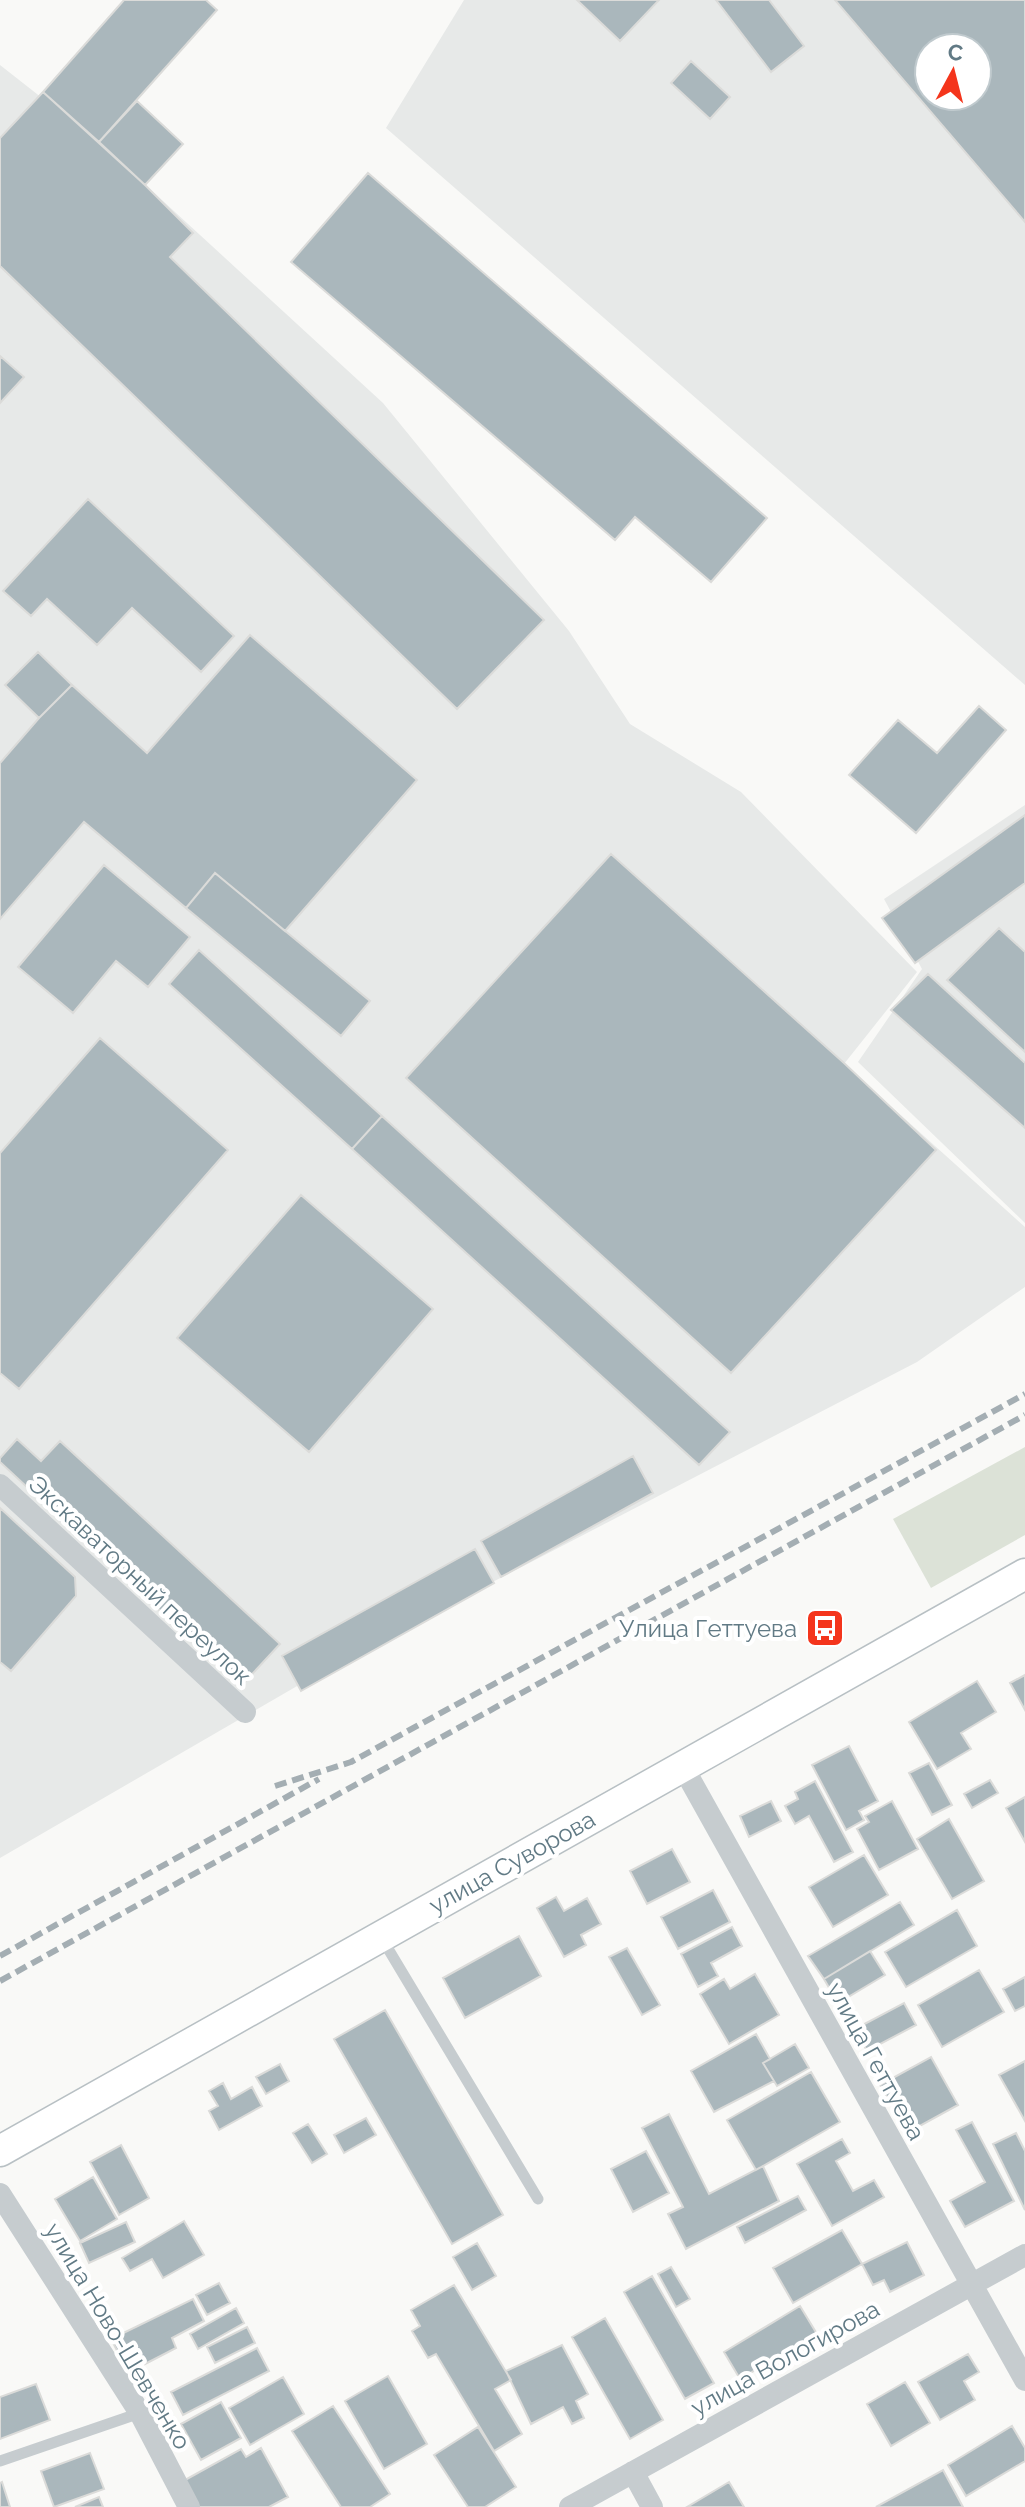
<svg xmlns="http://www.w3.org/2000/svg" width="1025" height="2507" viewBox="0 0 1025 2507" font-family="Raleway,sans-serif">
	<rect width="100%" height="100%" fill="#f9f9f7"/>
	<path fill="#e7e9e8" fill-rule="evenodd" d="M464 0H1025V685L386 128ZM929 48H977V96H929Z
		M0 65 102 145 383 403 569 631 630 724 741 792 917 972 844 1064 1025 1227V1287L917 1362 342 1660 0 1858Z
		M1025 805V1223L858 1062 922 969 884 899Z"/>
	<path fill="#dce2d7" d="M1025 1447V1535L931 1588 893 1519Z"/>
	<path fill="#aab7bc" stroke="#dbdbd9" stroke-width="2" fill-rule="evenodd" d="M124 0H206L217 10 99 142 43 92Z
		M577 0H659L620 41Z
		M716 0H769L804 46 771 72Z
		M835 0H1025V222ZM929 48H977V96H929Z
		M691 61 730 97 710 119 671 83Z
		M43 92 145 185 193 233 170 257 544 620 457 709 0 266V138Z
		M137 101 183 144 145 185 99 142Z
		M368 173 767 518 711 582 635 517 615 540 291 262Z
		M0 356 24 377 0 403Z
		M88 499 234 636 201 672 132 608 97 645 47 599 31 616 3 591Z
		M250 635 417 780 285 931 215 873 186 908 84 822 0 919V763L39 718 72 685 147 753Z
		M38 652 72 685 39 718 5 685Z
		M979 706 1006 730 916 833 849 775 898 720 937 753Z
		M1025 815V883L915 963 882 918Z
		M611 854 844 1063 936 1150 731 1373 406 1078Z
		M104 865 190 937 148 987 116 961 73 1013 18 967Z
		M215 873 370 1001 341 1036 186 908Z
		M999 928 1025 952V1052L947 980Z
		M199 950 382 1116 352 1149 169 984Z
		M928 974 1025 1063V1128L891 1010Z
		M100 1038 228 1150 19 1389 0 1373V1153Z
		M382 1116 730 1432 699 1465 352 1149Z
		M301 1195 433 1309 309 1452 177 1338Z
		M17 1439 41 1461 60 1441 280 1644 241 1686 0 1462V1458Z
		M633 1456 653 1493 501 1577 481 1541Z
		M0 1508 75 1577 76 1596 11 1671 0 1662Z
		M475 1549 494 1583 301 1691 282 1656Z
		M1025 1675V1710L1010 1683Z
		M977 1681 996 1712 961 1733 971 1749 937 1769 909 1722Z
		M849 1746 878 1801 859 1811 864 1820 846 1830 812 1765Z
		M929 1763 952 1805 932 1815 909 1773Z
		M990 1780 998 1793 972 1808 964 1794Z
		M815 1781 853 1852 834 1862 809 1816 795 1824 785 1806 798 1799 795 1792Z
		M1025 1797V1842L1006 1808Z
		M771 1801 781 1821 749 1837 740 1816Z
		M892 1801 918 1849 879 1870 857 1829 869 1822 865 1816Z
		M949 1819 984 1881 952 1899 917 1839Z
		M672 1849 690 1882 647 1904 630 1871Z
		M864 1855 888 1895 833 1927 809 1887Z
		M713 1890 730 1922 678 1949 661 1917Z
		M556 1897 564 1911 587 1898 601 1924 581 1935 586 1945 564 1957 537 1908Z
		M900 1902 914 1925 824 1979 808 1956Z
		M957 1910 977 1946 906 1987 885 1952Z
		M732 1927 742 1946 711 1963 718 1976 698 1987 681 1954Z
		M519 1936 541 1976 465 2018 443 1978Z
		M627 1948 660 2005 642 2015 609 1957Z
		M870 1951 885 1975 838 2003 824 1979Z
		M979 1970 1004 2012 942 2047 918 2005Z
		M755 1974 779 2015 729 2044 700 1994 724 1979 730 1989Z
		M1025 1977V2006L1015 2011 1003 1989Z
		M904 2003 916 2025 867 2051 855 2029Z
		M385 2010 503 2215 452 2244 334 2039Z
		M756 2034 770 2059 763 2063 774 2081 714 2112 691 2071Z
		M795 2044 809 2068 777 2086 763 2063Z
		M931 2057 958 2105 907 2133 880 2085Z
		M1025 2061V2121L999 2075Z
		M280 2064 289 2081 266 2094 256 2077Z
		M811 2072 840 2122 756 2170 727 2120Z
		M223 2083 231 2099 252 2087 262 2106 219 2130 209 2111 218 2106 209 2091Z
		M669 2114 709 2194 763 2166 779 2201 686 2249 668 2214 683 2207 642 2128Z
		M366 2118 376 2135 344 2153 334 2135Z
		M972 2122 1014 2201 965 2227 950 2201 985 2182 956 2130Z
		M308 2124 327 2154 312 2163 293 2133Z
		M1016 2133 1025 2151V2210L993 2144Z
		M842 2139 850 2153 836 2161 853 2191 874 2180 884 2197 832 2226 797 2164Z
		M121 2145 149 2198 119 2215 90 2162Z
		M646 2151 669 2193 633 2212 611 2169Z
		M93 2177 117 2219 80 2241 55 2199Z
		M798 2196 806 2210 745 2243 737 2227Z
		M184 2221 204 2255 163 2278 152 2259 130 2271 122 2258Z
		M126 2222 135 2242 89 2263 80 2243Z
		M842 2230 862 2264 793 2303 773 2268Z
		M907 2242 924 2275 890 2292 884 2280 873 2285 862 2264Z
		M477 2243 496 2276 472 2290 453 2257Z
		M671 2267 690 2299 676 2307 658 2274Z
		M652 2276 714 2383 685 2399 624 2292Z
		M219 2283 230 2303 207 2315 196 2295Z
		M454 2285 511 2380 495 2389 522 2434 494 2451 436 2354 428 2358 412 2331 420 2326 411 2310Z
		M193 2299 204 2321 172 2338 176 2348 145 2364 142 2357 125 2366 111 2339Z
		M800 2306 817 2334 740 2379 724 2352Z
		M236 2308 244 2323 198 2349 190 2334Z
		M605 2318 663 2420 630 2439 572 2337Z
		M247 2327 255 2343 215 2363 207 2347Z
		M562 2345 588 2394 576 2401 584 2418 572 2424 563 2407 531 2424 506 2371Z
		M257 2348 269 2371 183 2415 171 2392Z
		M968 2354 979 2372 964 2381 975 2400 940 2420 918 2382Z
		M388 2376 427 2444 384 2469 345 2401Z
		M283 2377 304 2414 250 2445 229 2408Z
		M905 2382 930 2423 891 2446 867 2404Z
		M36 2384 50 2420 0 2439V2397Z
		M221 2402 241 2438 201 2460 181 2424Z
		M333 2406 390 2494 370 2507H341L292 2431Z
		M1012 2426 1025 2448V2461L966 2496 948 2465Z
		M478 2427 516 2487 485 2507H468L434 2455Z
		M261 2448 288 2497 269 2507H199L185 2480 241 2449 246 2457Z
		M90 2453 104 2489 54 2507 41 2471Z
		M943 2470 963 2507H876Z
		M2 2482 10 2507H0V2483Z
		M729 2482 744 2507H687Z
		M99 2497 103 2507H75Z"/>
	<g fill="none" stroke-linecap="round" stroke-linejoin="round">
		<g stroke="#b8c0c4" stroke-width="33">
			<path id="secondary" d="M0 2151 1025 1574"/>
		</g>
		<path stroke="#c6cccf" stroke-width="11" d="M381 1937 538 2199
			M0 2461 140 2413"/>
		<path stroke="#c6cccf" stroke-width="22" d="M0 1485 245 1712
			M683 1767 1025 2380
			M0 2194 140 2413 189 2507
			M633 2472 652 2507
			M570 2507 1025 2255"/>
		<use href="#secondary" stroke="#fff" stroke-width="30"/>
		<path stroke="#a4aeb3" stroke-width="6" stroke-dasharray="12 6" stroke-linecap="butt" d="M275 1786 351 1762 1025 1394
			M0 1956 319 1779
			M0 1981 1025 1415"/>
	</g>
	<defs>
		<g id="bus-square" transform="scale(2)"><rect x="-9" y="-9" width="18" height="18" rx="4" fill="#f4351c" stroke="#fff"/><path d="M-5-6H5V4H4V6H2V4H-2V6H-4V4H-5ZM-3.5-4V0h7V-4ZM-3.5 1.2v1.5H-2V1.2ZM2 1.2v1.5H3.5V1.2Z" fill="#fff"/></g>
	</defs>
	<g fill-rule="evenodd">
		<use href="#bus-square" x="825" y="1628"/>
	</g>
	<g text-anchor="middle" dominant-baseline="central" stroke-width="8" stroke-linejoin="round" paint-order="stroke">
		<g font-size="24" fill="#617a85" stroke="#fff">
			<text transform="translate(140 1580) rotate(43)">Экскаваторный переулок</text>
			<text transform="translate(512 1862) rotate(-29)">улица Суворова</text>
			<text transform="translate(876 2061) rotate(61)">улица Геттуева</text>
			<text transform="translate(118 2336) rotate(59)">улица Ново-Шевченко</text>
			<text transform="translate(785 2358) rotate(-29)">улица Вологирова</text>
		</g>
		<g font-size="24" fill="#617a85" stroke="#fff" text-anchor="end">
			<text x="797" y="1628">Улица Геттуева</text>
		</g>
	</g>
	<g transform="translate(953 72) rotate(7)"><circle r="38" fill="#ffffff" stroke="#c0cace" stroke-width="2"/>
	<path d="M0-6L14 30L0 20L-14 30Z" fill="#f4351c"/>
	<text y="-12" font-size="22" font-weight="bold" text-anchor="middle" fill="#617a85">С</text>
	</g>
</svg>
